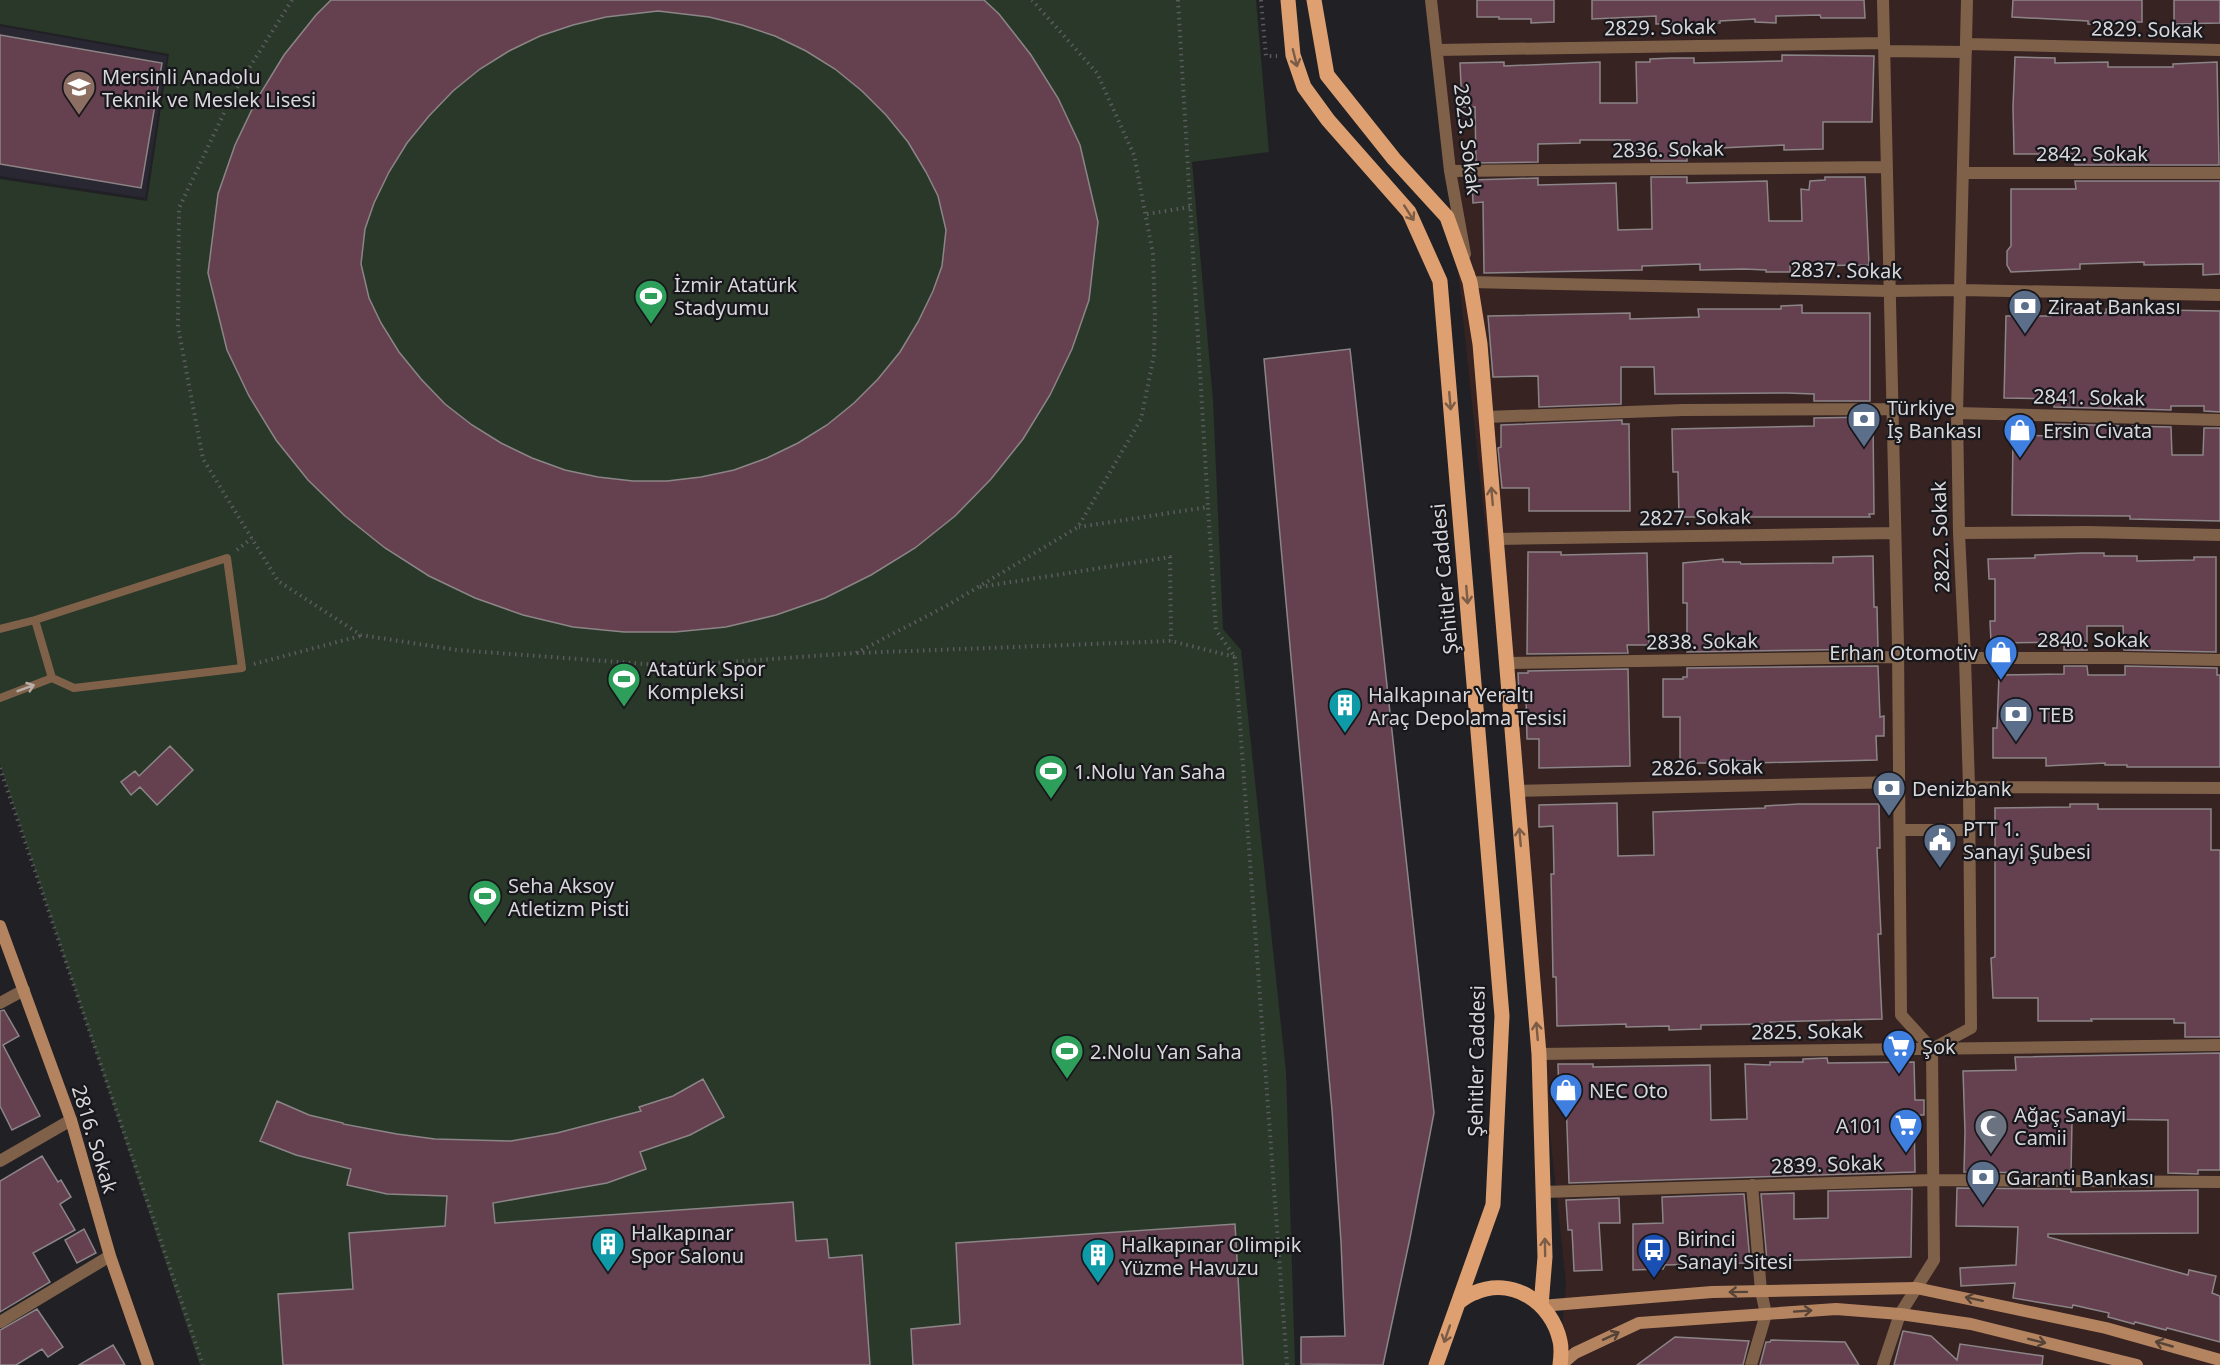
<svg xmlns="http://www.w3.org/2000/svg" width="2220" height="1365" viewBox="0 0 2220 1365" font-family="'Noto Sans',sans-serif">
	<rect width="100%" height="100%" fill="#212025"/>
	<path fill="#362322" d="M1429 0H2220V1365H1559L1566 1284Z"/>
	<path fill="#292732" d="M0 26 167 56 145 198 0 176Z"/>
	<path fill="#293828" d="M0 0H1256L1269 152 1192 162 1213 400 1223 629 1241 650 1286 1072 1295 1365H200L0 765V179L147 201 169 54 0 24Z"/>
	<path fill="#654150" stroke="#8c8587" stroke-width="1.5" fill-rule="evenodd" d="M331 0H984L999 14 1031 55 1058 98 1080 145 1098 222 1089 300 1072 349 1050 395 1023 439 991 479 955 516 915 548 871 575 825 598 776 615 726 627 675 632H624L573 627 523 615 475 598 429 576 385 548 345 516 308 480 276 440 249 396 227 350 208 273 218 194 235 145 257 99 284 55 316 15ZM658 11 709 17 742 25 775 36 806 51 835 69 862 91 886 115 908 142 926 172 938 196 946 230 942 266 933 291 918 322 900 352 878 379 854 403 827 425 798 443 767 458 734 470 701 477 667 481H633L598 477 565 470 532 458 501 443 472 425 445 404 421 379 399 352 381 323 369 298 361 264 365 229 374 203 389 172 407 143 429 116 453 91 480 69 509 51 540 36 573 25 606 17Z
		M1477 0H1554V22L1531 23V19H1499V17H1477Z
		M1592 0H1864L1865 18H1821L1820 15 1776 16V23L1755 22V19L1720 21V23L1656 24V16L1592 19Z
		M2013 0H2142V22H2110V25L2088 24V21L2012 17Z
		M2174 0H2220V23L2174 24Z
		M0 35 162 63 141 188 0 164Z
		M1782 55 1874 56 1872 122H1823V149L1784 150V145L1741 147 1721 148V152L1687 153V161H1651V152H1629L1630 140H1580V143L1538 144V162L1476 163 1475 107H1462L1460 63 1504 62V66L1600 62V103H1637L1636 62H1650V59L1672 58H1694V63L1782 61Z
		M2015 57 2055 58V63L2108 62V67H2173V64L2217 62 2219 165H2075V154H2014L2013 107Z
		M1651 177H1687V183L1767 181 1769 221H1802L1801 189 1809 190 1810 181 1825 180V177H1865L1869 265 1790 266V272H1766V270L1744 269 1700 270V264L1642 266V270L1484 273 1483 202 1473 203 1472 180 1538 178V185L1616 183 1618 230 1652 229Z
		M2075 181H2220V274L2203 275V264L2144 265V262L2080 264V269L2011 272 2007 265V251L2011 246V189H2076Z
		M1802 305V313H1870V401H1814V394L1787 393 1655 394 1654 367H1621V404L1539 407 1538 376 1493 377 1488 316 1630 313V319L1699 317 1698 309H1781V306Z
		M2074 308V312L2106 313V309L2220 311V412L2204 411V406H2171V410L2054 407V399L2004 398 2006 316H2051L2050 309Z
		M1350 349 1434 1113 1410 1238 1383 1365 1301 1364V1337L1345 1336 1341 1242 1332 1110 1264 359Z
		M1870 417 1873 419 1874 514H1869L1870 517H1679L1678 472H1673L1672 429 1814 426V418Z
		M1622 420V424H1629L1630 511H1529V488H1502L1498 448 1501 447V425Z
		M2053 424 2171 427 2172 455H2203L2204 428H2220V521L2130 519V516L2012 515 2013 435 2053 436Z
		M1528 552H1561V555L1647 553 1649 645H1627L1628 653 1527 654Z
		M2082 553H2104V556H2137V561L2194 560V557H2216V652L2124 650 2123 626H2087V650H2064V642L1991 643 1990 621H1995V579H1989L1988 559 2035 558V555Z
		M1873 556 1874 607H1877L1878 649 1687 652V603H1683V563L1723 559V562H1740L1741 564 1833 563V557Z
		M1878 666 1880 717 1884 716V736H1876L1877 760 1754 763V761L1721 760V763H1680V717H1663V679H1683V677H1687V668Z
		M2064 666H2087L2088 675H2125V666L2217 668V675H2220V767H2127V765H2105V763L2046 766V758H1993V728H1997L1999 675 2064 674Z
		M1628 669 1630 766 1539 768V739H1527L1526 695H1519L1518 673H1528V671Z
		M170 746 193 770 157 805 140 787 131 795 121 782 135 771 139 776Z
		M1617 803 1618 856 1654 855 1653 812 1765 808V806L1799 804H1879L1880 848H1877L1881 934H1878L1882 1019 1770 1022V1024L1701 1025V1029L1669 1030V1026L1626 1027V1024L1557 1026 1556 977H1553L1551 874H1554L1553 826 1539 827V805Z
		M2070 804H2098V809H2211V850H2220V1037H2185V1023H2174V1019H2091L2092 1021H2038V998H1993L1991 958 1995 957V808L2070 807Z
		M4 1010 19 1036 3 1045 40 1116 12 1130 0 1106V1011Z
		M2220 1053V1170H2198V1174L2168 1173V1120L2084 1119V1121H2072L2071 1173 1964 1172 1965 1131 1963 1071 2016 1070 2015 1057Z
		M1827 1058 1828 1063 1914 1062 1915 1100H1924V1115H1914L1915 1172 1569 1183 1566 1099H1559L1558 1064H1593V1067L1710 1065 1711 1120 1747 1119 1745 1064 1770 1065V1062H1803V1059Z
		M703 1079 724 1117 690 1135 640 1152 646 1169 607 1183 493 1203 495 1223 793 1202 796 1241 827 1239 829 1258 862 1255 870 1365H283L278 1294 353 1289 349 1233 445 1226 447 1196 387 1194 347 1185 351 1169 296 1155 260 1141 277 1101 309 1115 343 1123V1124L397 1134 435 1139 511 1141 557 1133 641 1111 639 1107 673 1096Z
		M42 1156 58 1182 61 1180 71 1197 60 1204 75 1230 33 1253 50 1282 0 1312V1181Z
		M1957 1188 2071 1189V1192L2198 1190V1233L2048 1234V1237L2188 1275 2189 1270 2216 1276 2212 1293 2220 1296V1342L2167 1328 2166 1330 2135 1322 2134 1324 2108 1317 2109 1313 2073 1305 2072 1308 2013 1298 2015 1283 1961 1286 1960 1268 2016 1265 2018 1227 1956 1226Z
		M1912 1189 1911 1257 1767 1261 1761 1194 1794 1193V1219L1828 1218V1191Z
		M1744 1194 1750 1261H1745V1263L1665 1265 1663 1269 1633 1270V1224L1663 1223 1662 1197Z
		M1619 1198 1620 1223H1599L1602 1270 1574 1271 1572 1230H1568L1566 1200Z
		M1235 1224 1243 1365H913L911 1329 960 1324 956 1243Z
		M84 1229 96 1253 77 1263 65 1240Z
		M37 1309 63 1347 48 1357 42 1349 16 1365H0V1330Z
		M1903 1331 1931 1336 1957 1360 1960 1344 2043 1356 2042 1365H1894Z
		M1675 1337 1749 1341 1743 1365H1637Z
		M1771 1340 1845 1342 1859 1365H1760L1766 1342H1770Z
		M113 1345 125 1365H79Z"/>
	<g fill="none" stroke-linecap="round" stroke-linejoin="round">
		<path stroke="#5b5b5f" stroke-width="4" stroke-dasharray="1.5 4.5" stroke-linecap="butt" d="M292 0 233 94 179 208 178 327 203 459 278 581 361 635 457 650 672 666 856 653 948 605 1078 527 1141 419 1154 355 1155 319 1153 254 1134 155 1097 73 1032 0
			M1178 0 1208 507
			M1261 0 1266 56H1277
			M1147 214 1191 207
			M237 550 252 538
			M980 587 1170 557 1171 641
			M857 653 1171 641 1235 657 1216 630 1208 507 1079 527
			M1235 657 1287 1365
			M254 664 360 636
			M0 768 203 1365"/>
		<path stroke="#7f614a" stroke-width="8" d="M35 620 52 678
			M0 629 35 620 227 558 242 668 74 688 52 678 0 698"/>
		<path stroke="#7f614a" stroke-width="12" d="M1431 0 1450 171 1465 254
			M1966 44 2220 50
			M1437 50 1884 43
			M1885 51 1966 52
			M1450 171 1887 167
			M1964 173H2220
			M1469 274 1470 282 1889 291 1961 290 2220 295
			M1957 413 2220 420
			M1486 417 1683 410 1892 409
			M1959 533 2087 532 2220 535
			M1496 539 1895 533
			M1965 658H2120L2220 660
			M1506 663 1899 657
			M1969 787 2220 788
			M1516 791 1899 782
			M1900 830H1969
			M0 1003 24 990
			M1932 1049 1971 1028 1969 787 1965 658 1959 533 1957 413 1967 0
			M1539 1054 2220 1045
			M0 1161 71 1120
			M1543 1192 1933 1180 2220 1182
			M0 1322 110 1256
			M1751 1365 1766 1314 1761 1291 1752 1185
			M1883 1365 1900 1314 1934 1260 1932 1049 1901 1015 1898 646 1883 0"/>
		<path stroke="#b48460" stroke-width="12" d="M0 926 71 1120 110 1256 148 1365
			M1541 1306 1712 1292 1916 1288 2106 1328 2220 1360
			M1561 1365 1575 1353 1639 1323 1836 1309 1900 1314 1971 1324 2137 1365"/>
		<path stroke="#dea071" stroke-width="15" d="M1288 0 1293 55 1304 87 1328 120 1409 212 1440 281 1502 1016 1493 1205 1436 1365
			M1314 0 1327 75 1394 159 1447 217 1470 282 1480 344 1539 1054 1545 1257 1541 1306
			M1458 1303C1463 1299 1468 1295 1474 1293 1513 1276 1552 1303 1560 1341 1562 1349 1561 1357 1560 1365"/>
	</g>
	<defs><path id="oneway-shaft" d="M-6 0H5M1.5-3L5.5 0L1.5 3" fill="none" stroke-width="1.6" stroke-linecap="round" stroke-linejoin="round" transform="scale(1.5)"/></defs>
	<g stroke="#7b5c46">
		<use href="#oneway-shaft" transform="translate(1295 58) rotate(76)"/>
		<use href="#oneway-shaft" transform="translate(1409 213) rotate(57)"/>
		<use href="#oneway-shaft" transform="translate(1450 401) rotate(85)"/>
		<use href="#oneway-shaft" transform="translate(1492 496) rotate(-95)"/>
		<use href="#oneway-shaft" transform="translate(1467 595) rotate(85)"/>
		<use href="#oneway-shaft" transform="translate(1520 837) rotate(-95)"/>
		<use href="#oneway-shaft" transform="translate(1537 1031) rotate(-95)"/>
		<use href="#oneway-shaft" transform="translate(1545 1247) rotate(-91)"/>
		<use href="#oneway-shaft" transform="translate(1447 1334) rotate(109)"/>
	</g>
	<use stroke="#b9aea8" href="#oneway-shaft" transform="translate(26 688) rotate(-21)"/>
	<g stroke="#564337">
		<use href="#oneway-shaft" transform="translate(1738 1292) rotate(179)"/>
		<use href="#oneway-shaft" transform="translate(1974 1299) rotate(-168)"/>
		<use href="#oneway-shaft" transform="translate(1803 1311) rotate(-4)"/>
		<use href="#oneway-shaft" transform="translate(1611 1336) rotate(-25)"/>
		<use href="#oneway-shaft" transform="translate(2037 1341) rotate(14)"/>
		<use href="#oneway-shaft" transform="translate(2164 1344) rotate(-164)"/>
	</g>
	<defs>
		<g id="school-pin" transform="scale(1.725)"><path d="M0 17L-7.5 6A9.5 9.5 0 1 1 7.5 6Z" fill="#8d6e63" stroke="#18171c"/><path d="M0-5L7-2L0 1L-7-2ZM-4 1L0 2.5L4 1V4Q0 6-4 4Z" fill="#fff"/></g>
		<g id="stadium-pin" transform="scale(1.725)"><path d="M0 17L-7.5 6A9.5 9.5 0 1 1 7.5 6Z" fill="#2e9e5b" stroke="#18171c"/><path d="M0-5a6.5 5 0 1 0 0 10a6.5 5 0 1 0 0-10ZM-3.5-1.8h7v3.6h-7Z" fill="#fff"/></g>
		<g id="bank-pin" transform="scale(1.725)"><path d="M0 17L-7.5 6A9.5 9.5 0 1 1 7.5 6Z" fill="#5c6f8a" stroke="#18171c"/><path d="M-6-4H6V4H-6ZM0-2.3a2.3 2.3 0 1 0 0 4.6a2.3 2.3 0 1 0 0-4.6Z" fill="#fff"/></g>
		<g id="shop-pin" transform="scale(1.725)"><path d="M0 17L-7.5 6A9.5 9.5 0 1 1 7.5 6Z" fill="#3f7fe0" stroke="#18171c"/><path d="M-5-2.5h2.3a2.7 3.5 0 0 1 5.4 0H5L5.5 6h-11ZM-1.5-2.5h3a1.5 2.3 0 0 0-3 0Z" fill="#fff"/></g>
		<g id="building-pin" transform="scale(1.725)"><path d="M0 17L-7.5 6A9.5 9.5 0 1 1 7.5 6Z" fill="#0f9aa8" stroke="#18171c"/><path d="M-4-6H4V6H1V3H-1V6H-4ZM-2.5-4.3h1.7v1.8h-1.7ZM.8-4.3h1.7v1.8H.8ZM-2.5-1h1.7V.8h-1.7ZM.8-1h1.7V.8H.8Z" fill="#fff"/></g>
		<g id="civic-pin" transform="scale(1.725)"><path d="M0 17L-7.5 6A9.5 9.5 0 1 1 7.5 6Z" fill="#5c6f8a" stroke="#18171c"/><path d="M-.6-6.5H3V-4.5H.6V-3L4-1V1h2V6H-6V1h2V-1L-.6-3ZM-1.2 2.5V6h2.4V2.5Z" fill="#fff"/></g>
		<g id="supermarket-pin" transform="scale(1.725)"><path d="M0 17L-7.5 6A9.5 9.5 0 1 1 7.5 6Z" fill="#3f7fe0" stroke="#18171c"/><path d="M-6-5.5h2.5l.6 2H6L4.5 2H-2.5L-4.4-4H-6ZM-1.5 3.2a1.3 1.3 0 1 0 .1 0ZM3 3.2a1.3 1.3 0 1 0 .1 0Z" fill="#fff"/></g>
		<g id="mosque-pin" transform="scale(1.725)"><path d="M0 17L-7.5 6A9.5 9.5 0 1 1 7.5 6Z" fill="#6b7280" stroke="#18171c"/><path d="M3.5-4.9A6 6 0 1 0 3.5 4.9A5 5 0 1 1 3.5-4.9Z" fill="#fff"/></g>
		<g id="bus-pin" transform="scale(1.725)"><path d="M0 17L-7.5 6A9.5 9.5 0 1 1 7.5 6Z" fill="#1a4fb4" stroke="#18171c"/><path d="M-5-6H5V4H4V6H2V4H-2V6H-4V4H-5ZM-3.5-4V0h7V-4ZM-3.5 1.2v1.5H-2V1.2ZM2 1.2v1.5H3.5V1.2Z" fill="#fff"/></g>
	</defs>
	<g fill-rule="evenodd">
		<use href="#school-pin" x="79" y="87"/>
		<use href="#stadium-pin" x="651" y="296"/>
		<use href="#bank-pin" x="2025" y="306"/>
		<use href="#bank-pin" x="1864" y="419"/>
		<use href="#shop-pin" x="2020" y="430"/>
		<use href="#shop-pin" x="2001" y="652"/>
		<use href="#stadium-pin" x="624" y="679"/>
		<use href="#building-pin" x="1345" y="705"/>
		<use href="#bank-pin" x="2016" y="714"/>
		<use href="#stadium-pin" x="1051" y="771"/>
		<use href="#bank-pin" x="1889" y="788"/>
		<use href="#civic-pin" x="1940" y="840"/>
		<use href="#stadium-pin" x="485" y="896"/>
		<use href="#supermarket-pin" x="1899" y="1046"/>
		<use href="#stadium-pin" x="1067" y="1051"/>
		<use href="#shop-pin" x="1566" y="1090"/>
		<use href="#supermarket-pin" x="1906" y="1125"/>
		<use href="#mosque-pin" x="1991" y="1126"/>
		<use href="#bank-pin" x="1983" y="1177"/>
		<use href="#building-pin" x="608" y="1244"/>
		<use href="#bus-pin" x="1654" y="1250"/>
		<use href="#building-pin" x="1098" y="1255"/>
	</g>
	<g text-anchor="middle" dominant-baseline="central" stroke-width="4.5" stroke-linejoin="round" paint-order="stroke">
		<g font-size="20" fill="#d8d8db" stroke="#18171c">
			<text transform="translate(1660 27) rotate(-1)">2829. Sokak</text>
			<text transform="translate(2147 29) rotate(1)">2829. Sokak</text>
			<text transform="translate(1468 139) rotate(83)">2823. Sokak</text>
			<text transform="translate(1668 149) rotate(-1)">2836. Sokak</text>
			<text x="2092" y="153">2842. Sokak</text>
			<text transform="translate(1846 270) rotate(1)">2837. Sokak</text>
			<text transform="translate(2089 397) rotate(1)">2841. Sokak</text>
			<text transform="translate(1695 517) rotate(-1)">2827. Sokak</text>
			<text transform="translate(1940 537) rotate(-92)">2822. Sokak</text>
			<text transform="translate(1444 579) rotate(-95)">Şehitler Caddesi</text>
			<text x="2093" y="639">2840. Sokak</text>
			<text transform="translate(1702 641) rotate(-1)">2838. Sokak</text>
			<text transform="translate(1707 767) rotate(-1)">2826. Sokak</text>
			<text transform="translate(1807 1031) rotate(-1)">2825. Sokak</text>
			<text transform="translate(1476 1061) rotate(-89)">Şehitler Caddesi</text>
			<text transform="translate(95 1139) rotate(73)">2816. Sokak</text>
			<text transform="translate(1827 1164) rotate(-2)">2839. Sokak</text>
		</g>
		<g font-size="20" fill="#d8d8db" stroke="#18171c" text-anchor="start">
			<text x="102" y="76">Mersinli Anadolu<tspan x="102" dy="23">Teknik ve Meslek Lisesi</tspan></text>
			<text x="674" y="284">İzmir Atatürk<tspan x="674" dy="23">Stadyumu</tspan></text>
			<text x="2048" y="306">Ziraat Bankası</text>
			<text x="1887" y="407">Türkiye<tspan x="1887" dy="23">İş Bankası</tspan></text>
			<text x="2043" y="430">Ersin Civata</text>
			<text x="1978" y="652" text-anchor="end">Erhan Otomotiv</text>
			<text x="647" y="668">Atatürk Spor<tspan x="647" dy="23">Kompleksi</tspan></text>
			<text x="1368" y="694">Halkapınar Yeraltı<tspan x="1368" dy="23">Araç Depolama Tesisi</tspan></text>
			<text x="2039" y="714">TEB</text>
			<text x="1074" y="771">1.Nolu Yan Saha</text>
			<text x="1912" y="788">Denizbank</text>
			<text x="1963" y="828">PTT 1.<tspan x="1963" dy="23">Sanayi Şubesi</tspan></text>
			<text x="508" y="885">Seha Aksoy<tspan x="508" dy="23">Atletizm Pisti</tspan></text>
			<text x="1922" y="1046">Şok</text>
			<text x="1090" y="1051">2.Nolu Yan Saha</text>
			<text x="1589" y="1090">NEC Oto</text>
			<text x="2014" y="1114">Ağaç Sanayi<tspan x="2014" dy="23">Camii</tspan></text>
			<text x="1883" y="1125" text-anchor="end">A101</text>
			<text x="2006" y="1177">Garanti Bankası</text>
			<text x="631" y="1232">Halkapınar<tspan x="631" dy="23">Spor Salonu</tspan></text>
			<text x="1677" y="1238">Birinci<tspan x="1677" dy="23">Sanayi Sitesi</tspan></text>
			<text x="1121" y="1244">Halkapınar Olimpik<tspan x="1121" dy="23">Yüzme Havuzu</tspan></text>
		</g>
	</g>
</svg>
